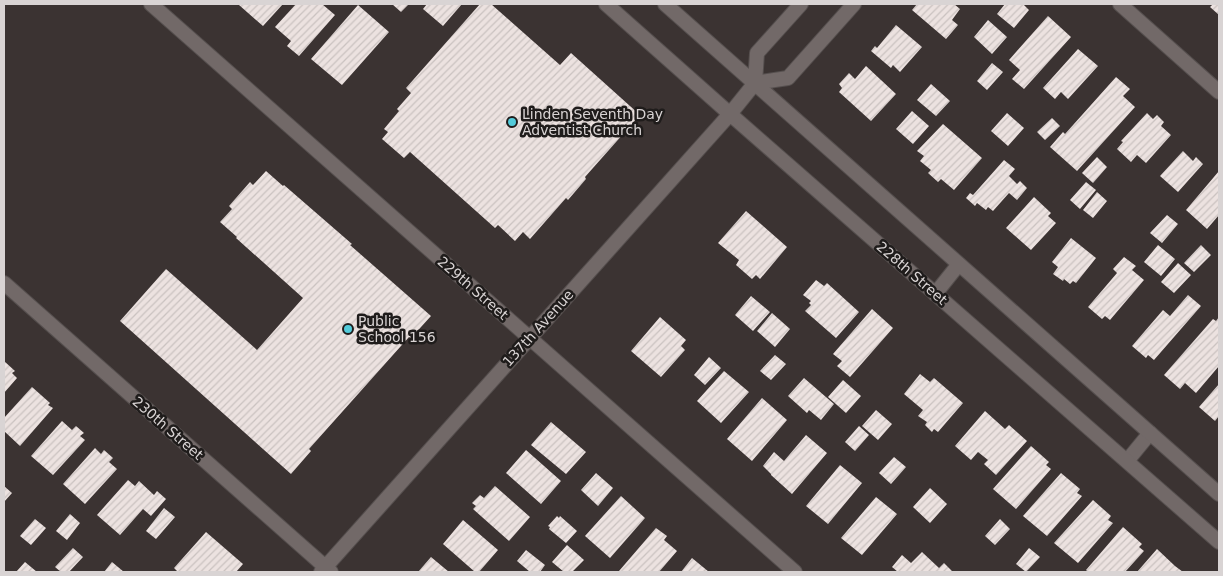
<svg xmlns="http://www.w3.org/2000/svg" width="1223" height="576" viewBox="0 0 1223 576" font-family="'DejaVu Sans',sans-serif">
	<defs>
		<pattern id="building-hatch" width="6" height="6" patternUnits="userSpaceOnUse" patternTransform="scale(1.25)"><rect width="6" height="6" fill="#ece2e0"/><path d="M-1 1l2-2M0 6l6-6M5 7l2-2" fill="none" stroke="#cac2c0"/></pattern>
	</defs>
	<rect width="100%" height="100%" fill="#3b3332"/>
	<path fill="url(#building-hatch)" d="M241 4H283L263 26 239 5Z
		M296 4H322L335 15 299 56 287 46 291 41 275 27Z
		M392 4H409L401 12Z
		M427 4H462L443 26 423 9Z
		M480 4H491L560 65 571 53 640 115 585 177 586 179 568 200 566 198 530 239 523 232 515 241 498 225 495 228 410 152 404 158 382 139 388 132 384 129 399 111 397 109 411 93 406 88Z
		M917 4H954L960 9 952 20 958 25 946 39 912 10Z
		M1005 4H1023L1029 10 1014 28 997 14Z
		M1213 4H1219V15L1210 7Z
		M358 5 389 32 342 85 311 59Z
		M1048 16 1071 37 1024 89 1012 79 1020 70 1009 60Z
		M988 20 1007 37 992 54 974 37Z
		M896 25 922 47 900 72 893 65 891 68 871 51 875 46 877 48Z
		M1078 49 1098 66 1068 99 1061 92 1055 99 1043 88Z
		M992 63 1003 72 987 90 977 81Z
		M866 66 896 94 871 121 839 92 842 88 839 84 849 73 855 79Z
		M1116 77 1130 89 1123 96 1135 107 1077 171 1050 147 1063 132 1065 134Z
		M931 84 950 101 936 116 917 100Z
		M912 111 929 126 913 144 896 129Z
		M1007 113 1024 128 1008 146 991 131Z
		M1147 113 1153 119 1157 115 1164 122 1161 126 1171 135 1146 163 1137 155 1131 162 1117 149 1123 142 1121 141Z
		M1052 118 1060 126 1045 140 1037 132Z
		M943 124 982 158 954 190 941 179 938 182 928 173 931 170 920 161 924 156 917 151Z
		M1183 151 1193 161 1196 157 1203 164 1178 192 1160 176Z
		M1097 157 1107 167 1093 183 1082 173Z
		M1004 160 1015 169 1009 176 1017 184 1020 181 1027 188 1017 200 1009 193 993 211 988 207 986 210 977 203 975 206 966 198 970 193 973 195Z
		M266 171 283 186 284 185 352 244 350 245 431 316 411 338 409 337 309 449 311 451 291 474 120 321 166 269 257 350 303 298 236 238 237 237 220 222 232 209 229 206 250 182 253 185Z
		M1219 171V215L1207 229 1186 210Z
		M1086 182 1096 190 1080 209 1070 200Z
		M1097 192 1107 201 1093 218 1083 210Z
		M1034 197 1051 213 1048 216 1056 223 1031 250 1006 228Z
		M746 211 787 247 760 279 756 275 752 279 736 265 739 260 718 243Z
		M1167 215 1178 224 1162 243 1150 233Z
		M1071 238 1096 258 1076 283 1073 281 1070 284 1064 279 1063 281 1053 274 1058 267 1052 262Z
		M1158 245 1175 259 1161 276 1144 262Z
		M1201 245 1211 255 1194 272 1184 263Z
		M1124 257 1136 266 1132 270 1144 280 1110 320 1105 316 1102 319 1088 307 1117 273 1113 269Z
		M1178 263 1191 275 1174 293 1161 282Z
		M816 280 824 286 827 283 859 312 836 338 805 311 811 305 809 303 811 301 803 295Z
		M1188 295 1201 306 1154 360 1148 355 1146 358 1132 346 1163 310 1170 316Z
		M751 296 770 312 753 331 735 315Z
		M872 309 893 328 850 377 837 366 842 361 833 354Z
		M772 313 790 329 775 347 757 331Z
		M660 317 686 340 681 346 685 350 661 377 631 351Z
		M1219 317V366L1196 393 1185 383 1180 389 1164 375 1213 319 1216 321Z
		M775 355 786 364 771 380 760 371Z
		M709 357 721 368 705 385 694 375Z
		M4 361 15 371 12 373 17 378 4 393Z
		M724 371 749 392 721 423 697 401Z
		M920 374 930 382 934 378 963 403 938 432 934 429 932 432 925 425 927 422 918 416 923 410 904 394Z
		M804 378 834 404 821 420 809 410 807 413 788 396Z
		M843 380 861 396 846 413 828 397Z
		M1219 384V416L1215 421 1199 407Z
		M32 387 50 403 48 405 53 408 20 446 4 431V418Z
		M762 398 787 420 752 461 727 439Z
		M876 410 892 424 878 440 862 426Z
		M985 411 1005 429 1009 425 1027 441 996 475 984 464 988 460 978 452 971 460 955 446Z
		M62 421 72 430 76 426 84 433 80 436 85 440 53 475 31 456Z
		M551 422 586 452 566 474 531 445Z
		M859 426 869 435 855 451 845 442Z
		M806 435 827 453 792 494 771 475V474L763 466 774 452 784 461Z
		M1031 446 1049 462 1046 465 1051 469 1016 509 993 489Z
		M95 448 101 454 104 450 113 458 109 462 117 469 85 504 63 484Z
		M526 450 561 481 541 504 506 473Z
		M894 457 906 467 891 484 879 473Z
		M840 465 862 483 828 524 806 506Z
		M596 473 613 488 598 506 581 490Z
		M1061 473 1080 489 1077 493 1082 496 1047 536 1023 516Z
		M128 480 135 486 139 481 154 495 157 491 166 499 151 516 143 509 120 535 97 515Z
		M4 486 12 493 4 502Z
		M495 486 530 517 509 541 473 509 476 506 472 503 480 495 484 498Z
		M930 488 947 504 930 523 913 507Z
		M621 496 645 518 610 558 585 536Z
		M876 497 897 514 862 555 841 538Z
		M1093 500 1111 516 1108 520 1113 523 1078 563 1054 543Z
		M164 508 175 517 156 539 146 531Z
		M70 514 80 523 67 540 56 531Z
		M557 516 559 518 560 516 577 531 566 543 549 529 550 527 548 526Z
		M35 519 46 528 31 545 20 536Z
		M1000 519 1010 529 995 545 985 536Z
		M463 520 498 550 479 572H475L443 544Z
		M1123 527 1142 544 1139 547 1144 551 1125 572H1088L1086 570Z
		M656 528 667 536 664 540 677 551 659 572H620L619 571Z
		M206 532 243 564 236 572H178L174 568Z
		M567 545 584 560 572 572H564L552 562Z
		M73 548 83 557 69 572H61L55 567Z
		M1029 548 1040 557 1026 572 1016 564Z
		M1157 549 1175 566 1183 572H1137Z
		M526 550 545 565 540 572H530L517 561Z
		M922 552 939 568 944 563 953 572H898L892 567 902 555 911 563Z
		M431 557 449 572H418Z
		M692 558 709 572H681Z
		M25 562 37 572H16Z
		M112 562 124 572H104Z"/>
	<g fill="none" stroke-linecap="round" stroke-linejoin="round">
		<g stroke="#554f4e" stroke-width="16">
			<path id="service" d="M1127 461 1150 433"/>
		</g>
		<g stroke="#554f4e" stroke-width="16">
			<path id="minor" d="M151 4 795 572
				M606 4 730 114 1219 542
				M665 4 1219 494
				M1120 4 1219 92
				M755 83 788 78 854 4
				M4 283 331 572
				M935 294 959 264
				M321 572 730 114 755 83 757 53 801 4"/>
		</g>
		<use href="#service" stroke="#726968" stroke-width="14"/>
		<use href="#minor" stroke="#726968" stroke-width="14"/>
	</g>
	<g fill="#53cbda" stroke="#1f1c1b" stroke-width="2">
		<circle cx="512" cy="122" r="5"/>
		<circle cx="348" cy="329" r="5"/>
	</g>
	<g text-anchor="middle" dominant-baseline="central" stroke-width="5" stroke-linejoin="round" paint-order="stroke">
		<g font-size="14" fill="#d9d4d4" stroke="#1f1c1b" text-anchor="start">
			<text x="522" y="114">Linden Seventh Day<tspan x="522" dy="16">Adventist Church</tspan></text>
			<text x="358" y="321">Public<tspan x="358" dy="16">School 156</tspan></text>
		</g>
		<g font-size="14" fill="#d9d4d4" stroke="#1f1c1b">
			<text transform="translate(912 273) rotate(41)">228th Street</text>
			<text transform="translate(473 288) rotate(41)">229th Street</text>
			<text transform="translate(538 328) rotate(-48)">137th Avenue</text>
			<text transform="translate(168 428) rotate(41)">230th Street</text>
		</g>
	</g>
	<rect width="1223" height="576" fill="none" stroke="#d9d4d4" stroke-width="10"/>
</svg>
